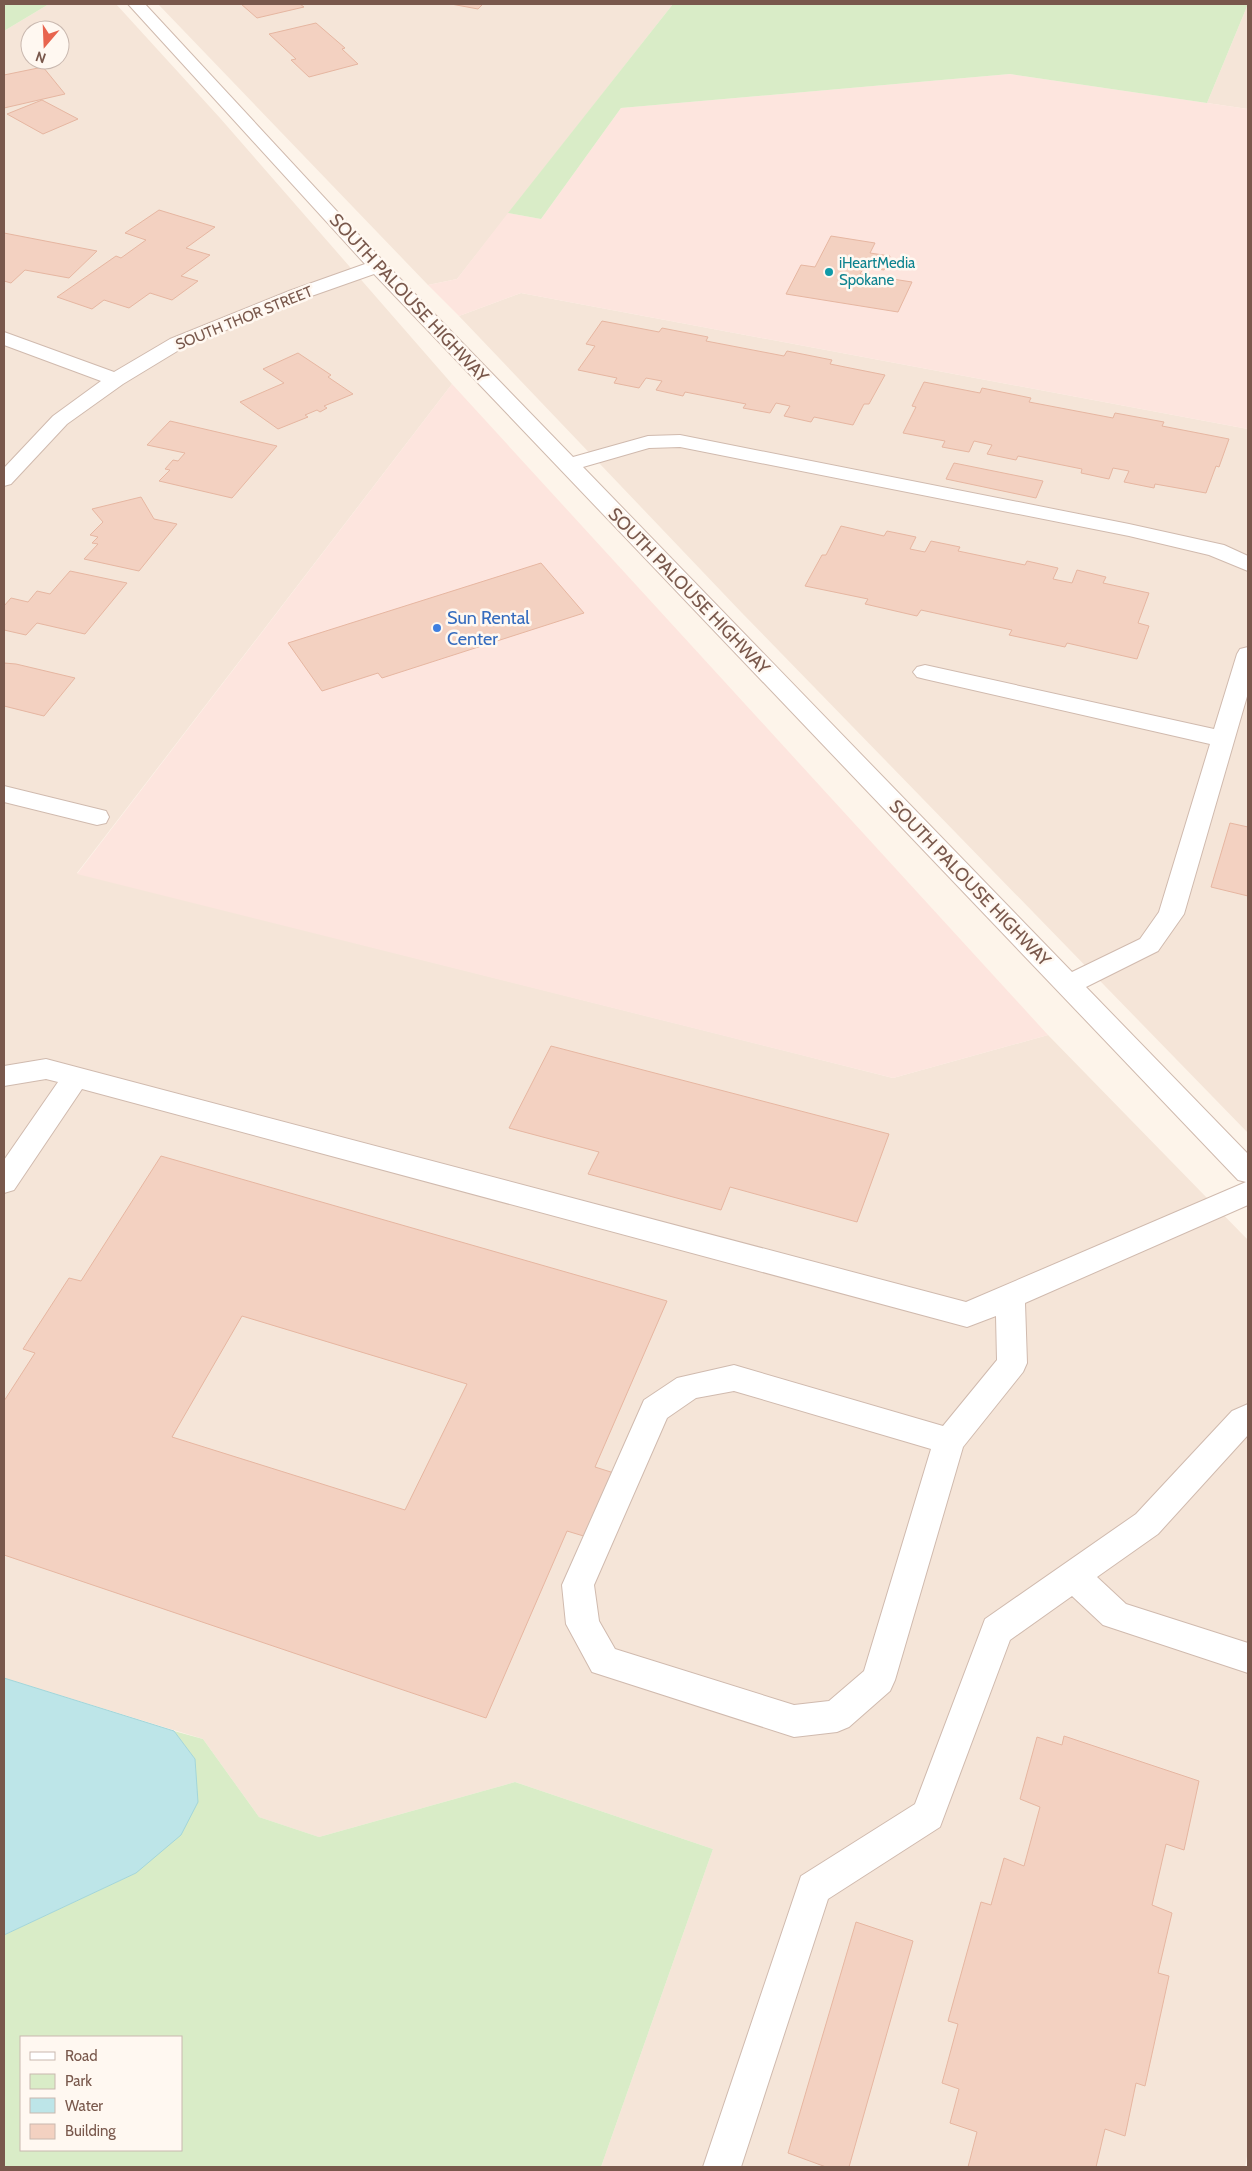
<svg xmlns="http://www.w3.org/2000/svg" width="1252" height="2171" viewBox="0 0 1252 2171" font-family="Cabin,sans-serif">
	<rect width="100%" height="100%" fill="#fdf4ea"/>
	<path fill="#f5e5d8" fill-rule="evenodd" d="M49 4H116L220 118 452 384 77 873 893 1078 1048 1035 1248 1240V2151L1245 2167H601L713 1849 515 1782 319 1837 259 1817 203 1739 4 1678V31ZM30 30H60V60H30Z
		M158 4H673L457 279 428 285Z
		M1248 4V109L1207 103Z
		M521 293 1248 429V1133L742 613 459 316Z"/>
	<path fill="#fde5de" d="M1010 74 1248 109V429L521 293 459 316 428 285 457 279 508 213 541 219 621 108Z
		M452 384 1048 1035 893 1078 77 874Z"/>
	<path fill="#d9ecc7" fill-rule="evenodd" d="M4 4H49L4 31Z
		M673 4H1248L1207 103 1010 74 621 108 541 219 508 213Z
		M174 1731 203 1739 259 1817 319 1837 515 1782 713 1849 601 2167H4V1935L136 1873 195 1759ZM21 2037H181V2150H21Z"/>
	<path fill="#bde5e8" stroke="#a3d6da" d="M4 1678 174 1731 195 1759 198 1802 181 1835 136 1873 4 1935Z"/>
	<path fill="#f3d1c1" stroke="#e6b6a1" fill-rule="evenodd" d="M241 4H300L304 7 257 18Z
		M451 4H483L478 9Z
		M316 23 345 48 342 49 358 64 309 77 291 60 296 59 269 34Z
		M43 67 65 94 4 108V75Z
		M42 100 78 119 43 134 7 114Z
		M159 210 215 227 186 248 210 255 181 276 198 281 172 300 150 293 129 308 104 300 92 309 57 297 116 256 121 258 146 240 125 233Z
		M4 233 97 251 69 278 25 270 11 283 4 281Z
		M831 236 875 243 870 253 890 256 884 270 864 267 860 274 912 282 898 312 786 294 801 265 815 267Z
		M602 321 659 332 662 328 708 337 706 341 784 356 787 351 832 360 830 364 885 375 869 404H864L853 425 814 417 811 422 784 416 790 406 776 403 770 413 743 408 746 404 685 392 683 396 656 390 662 381 646 378 639 388 614 383 617 378 578 370 595 346 586 344Z
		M298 353 331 375 328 377 353 394 324 406 327 408 320 412 317 410 305 415 308 417 278 429 240 402 284 383 263 369Z
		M924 382 980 393 982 388 1031 398 1029 402 1113 418 1115 413 1164 422 1162 426 1229 439 1219 467 1216 466 1206 493 1155 484 1154 488 1124 482 1129 471 1113 468 1109 479 1081 473 1082 469 1018 456 1016 460 987 454 992 445 974 441 969 452 942 447 945 441 903 433 916 407 912 406Z
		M170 421 277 446 232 498 159 481 170 470 165 469 173 460 178 461 185 453 147 445Z
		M954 463 1043 481 1036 498 946 479Z
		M141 497 154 519 177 524 139 571 84 559 98 544 92 543 98 537 90 535 103 522 92 509Z
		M841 526 884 536 887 531 916 537 910 549 925 552 931 541 960 547 958 551 1025 565 1027 561 1058 568 1053 579 1072 583 1077 570 1106 577 1103 583 1149 593 1138 623 1149 626 1137 659 1067 643 1065 647 1009 635 1012 630 921 610 917 616 865 604 868 599 805 586 822 555H826Z
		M541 563 584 613 382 678 378 673 322 691 288 643Z
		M70 571 127 583 85 634 37 623 26 635 4 630V606L11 598 28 602 37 591 50 594Z
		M4 663 16 664 75 678 44 716 4 706Z
		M1230 823 1248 827V896L1211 887Z
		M551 1046 889 1134 857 1222 730 1187 721 1210 588 1174 599 1152 509 1128Z
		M161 1156 667 1301 595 1467 636 1480 610 1544 567 1531 486 1718 4 1555V1401L35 1353 23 1349 69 1278 81 1281ZM242 1316 467 1384 405 1510 172 1437Z
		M1064 1736 1199 1781 1184 1850 1166 1844 1152 1905 1172 1913 1158 1973 1169 1976 1145 2086 1136 2083 1125 2136 1105 2129 1096 2167H968L977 2132 950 2123 959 2089 942 2083 958 2024 948 2021 981 1902 991 1905 1004 1858 1024 1866 1040 1807 1020 1799 1037 1737 1062 1745Z
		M856 1922 913 1941 849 2167H826L788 2153Z"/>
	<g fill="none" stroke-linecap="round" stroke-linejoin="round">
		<g stroke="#d0baae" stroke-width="2">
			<path id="minor" d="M128 4H145L384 262 573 457 648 436 680 435 1129 524 1224 545 1248 556V571L1209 555 1129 536 680 447 649 448 583 467 1072 972 1140 939 1159 912 1210 744 925 679 917 677 913 672 917 667 925 665 1214 729 1237 654 1240 649 1248 647V693L1184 914 1158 951 1086 987 1248 1154V1205L1025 1303 1027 1363 1023 1372 963 1447 895 1680 890 1691 849 1727 837 1732 794 1737 592 1672 566 1624 562 1585 644 1400 677 1378 734 1365 943 1426 997 1360 996 1316 967 1327 82 1089 14 1190 4 1193V1160L58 1082 46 1079 4 1086V1066L46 1059 966 1302 1246 1182 1238 1180 374 274 303 299 184 347 123 384 67 424 11 484 4 486V468L53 416 101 381 4 345V332L114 372 170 339 289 291 365 264ZM734 1391 931 1449 864 1671 829 1701 794 1705 615 1649 599 1621 594 1585 667 1418 696 1398Z
				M4 786 106 811 109 817 106 823 97 825 4 802Z
				M1248 1404V1435L1158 1534 1097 1577 1126 1604 1248 1643V1673L1103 1625 1072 1596 1010 1640 940 1827 828 1899 741 2167H703L801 1876 915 1804 985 1619 1136 1514 1232 1411Z"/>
		</g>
		<use href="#minor" fill="#fff" fill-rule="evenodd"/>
	</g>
	<circle fill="#0f9aa8" stroke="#fff8f1" stroke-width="2" cx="829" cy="272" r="5"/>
	<circle fill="#3f7fe0" stroke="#fff8f1" stroke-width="2" cx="437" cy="628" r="5"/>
	<g text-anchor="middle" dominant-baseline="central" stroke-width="5" stroke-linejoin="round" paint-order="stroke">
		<g font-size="15" fill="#0d838f" stroke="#fff8f1" text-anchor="start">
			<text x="839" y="263">iHeartMedia<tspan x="839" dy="17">Spokane</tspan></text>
		</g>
		<g font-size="15" fill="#79584c" stroke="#fff8f1">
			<text transform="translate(244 318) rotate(-22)">SOUTH THOR STREET</text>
		</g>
		<g font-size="18" fill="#79584c" stroke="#fff8f1">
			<text transform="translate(409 298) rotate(47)">SOUTH PALOUSE HIGHWAY</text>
			<text transform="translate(689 591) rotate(46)">SOUTH PALOUSE HIGHWAY</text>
			<text transform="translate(970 883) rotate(46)">SOUTH PALOUSE HIGHWAY</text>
		</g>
		<g font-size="18" fill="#366cbe" stroke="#fff8f1" text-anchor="start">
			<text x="447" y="618">Sun Rental<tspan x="447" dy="21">Center</tspan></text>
		</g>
	</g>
	<rect width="1252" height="2171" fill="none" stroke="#79584c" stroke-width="10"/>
	<rect x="20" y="2036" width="162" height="115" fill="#fff8f1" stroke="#c9b8af"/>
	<rect x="30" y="2052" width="25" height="8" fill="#ffffff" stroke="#c9b8af"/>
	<text x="65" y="2061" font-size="15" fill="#79584c">Road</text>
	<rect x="30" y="2074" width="25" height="15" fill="#d9ecc7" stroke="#c9b8af"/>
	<text x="65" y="2086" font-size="15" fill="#79584c">Park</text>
	<rect x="30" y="2098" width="25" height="15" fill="#bde5e8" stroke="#c9b8af"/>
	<text x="65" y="2111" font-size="15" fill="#79584c">Water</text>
	<rect x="30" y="2124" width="25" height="15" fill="#f3d1c1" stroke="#c9b8af"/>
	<text x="65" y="2136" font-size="15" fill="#79584c">Building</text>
	<g transform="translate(45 45) rotate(199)"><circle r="24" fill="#fff8f1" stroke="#c9b8af"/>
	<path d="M0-4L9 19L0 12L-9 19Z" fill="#e8644e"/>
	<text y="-8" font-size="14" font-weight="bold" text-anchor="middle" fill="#79584c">N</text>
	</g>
</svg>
